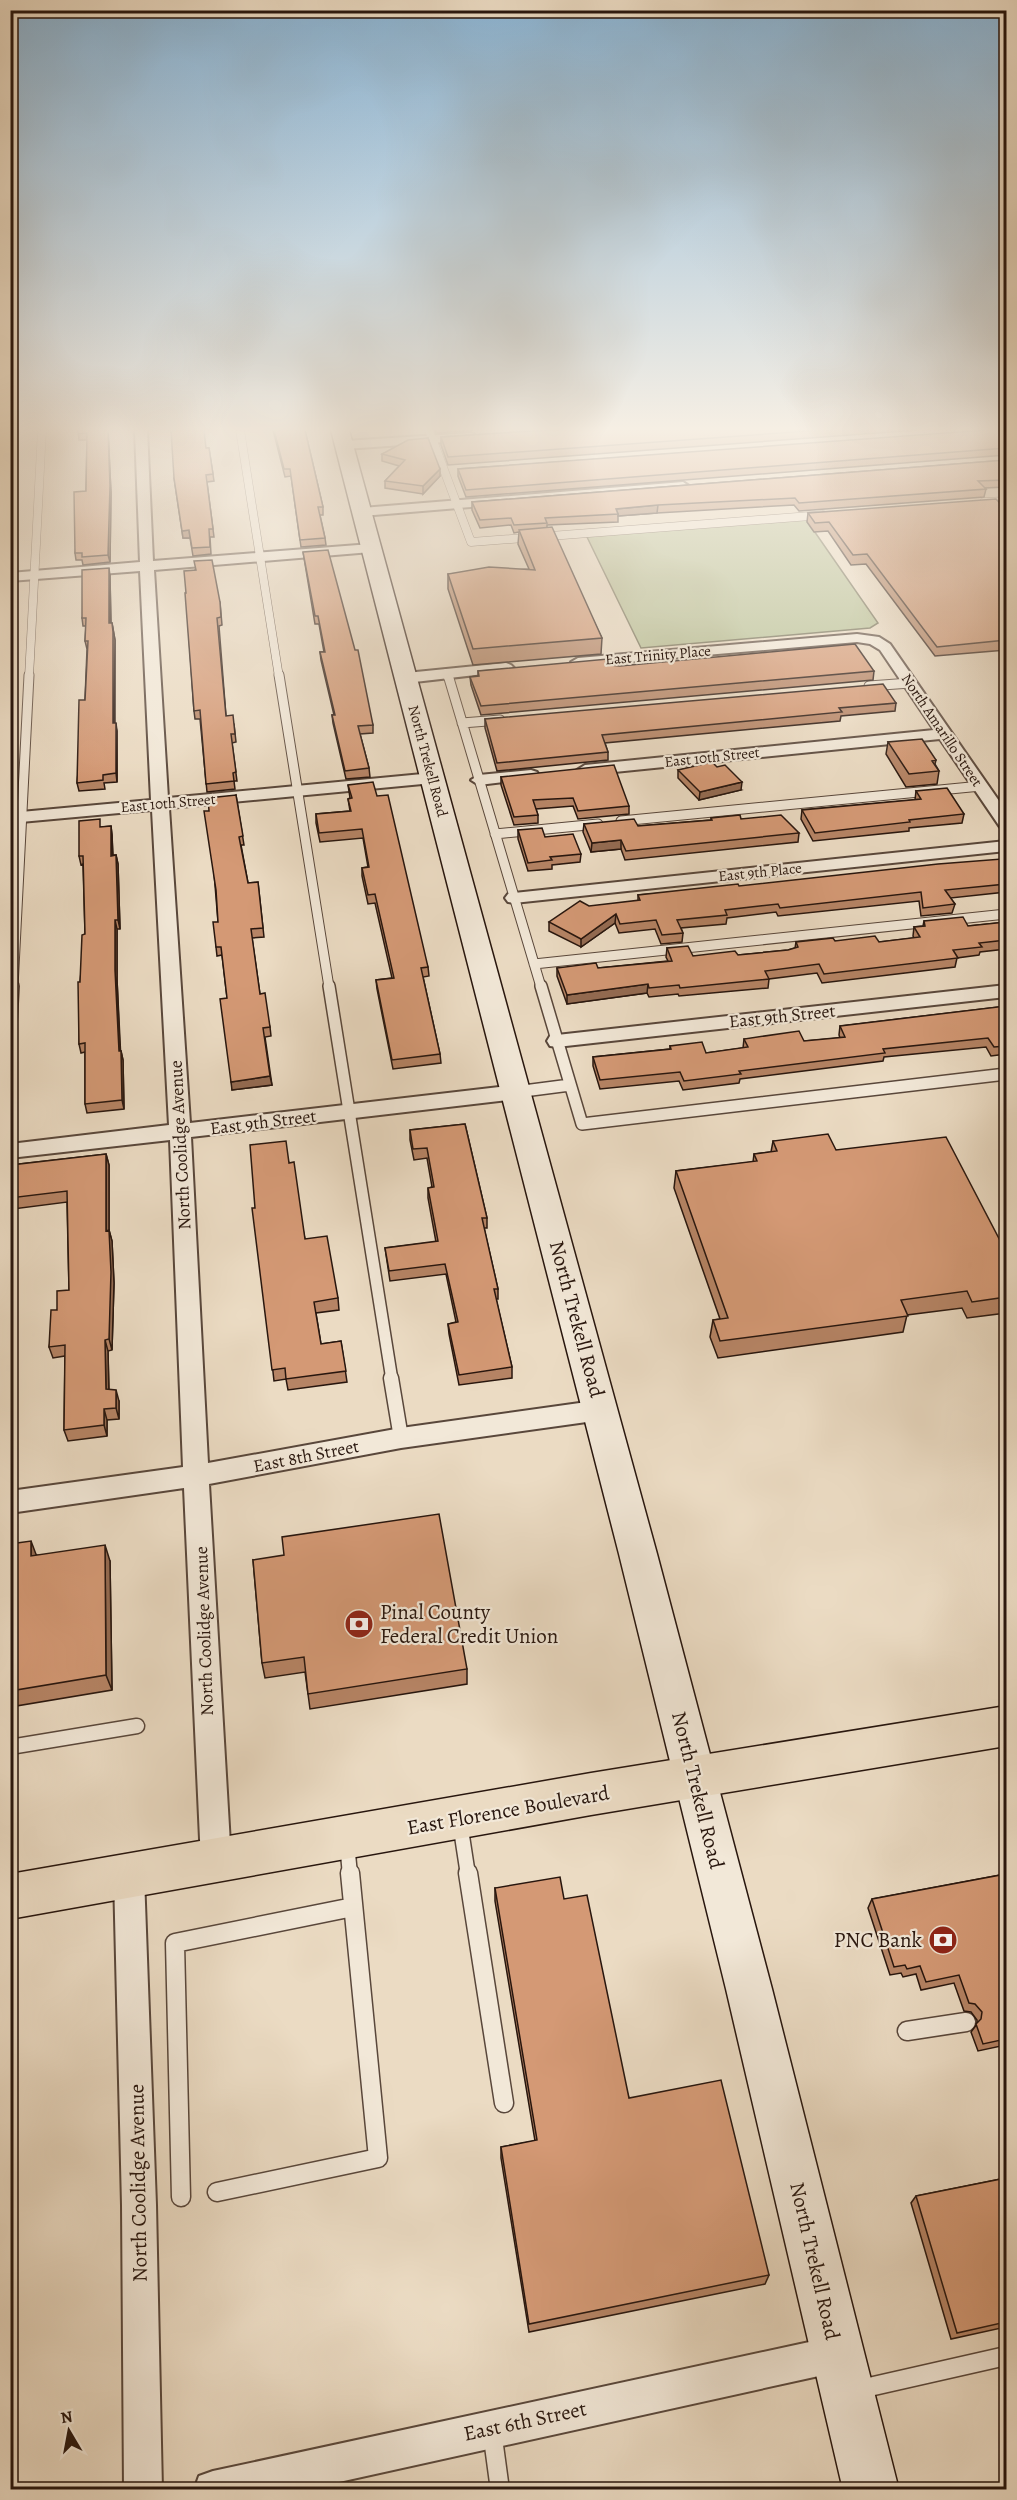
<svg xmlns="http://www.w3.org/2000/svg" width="1017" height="2500" viewBox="0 0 1017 2500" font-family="Alegreya,serif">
	<rect width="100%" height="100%" fill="#ebdbc3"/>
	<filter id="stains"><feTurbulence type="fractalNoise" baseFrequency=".00333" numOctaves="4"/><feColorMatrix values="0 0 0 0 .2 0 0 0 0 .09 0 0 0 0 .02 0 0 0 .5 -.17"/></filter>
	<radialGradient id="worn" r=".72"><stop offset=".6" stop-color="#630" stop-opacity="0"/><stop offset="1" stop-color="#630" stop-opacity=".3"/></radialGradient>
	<path fill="#b6c094" stroke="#6f6b51" stroke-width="1.5" d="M803 515 878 623 870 628 641 648 585 533Z"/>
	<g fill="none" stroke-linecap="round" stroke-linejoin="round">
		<g stroke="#59473b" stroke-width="9">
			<path id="lane-far4" d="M240 430 279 677
				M429 430 471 542 823 515
				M984 502 1006 501
				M447 673 448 677
				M29 677 42 430"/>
		</g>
		<g stroke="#59473b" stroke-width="11">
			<path id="lane-far3" d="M279 675 329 987
				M448 675 541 987
				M869 686 910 683
				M462 723 500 720
				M621 821 981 786
				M495 834 598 824
				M534 964 1006 914
				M13 987 29 675"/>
		</g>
		<g stroke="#59473b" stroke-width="14">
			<path id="lane-far2" d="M329 986 392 1380
				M541 986 582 1124 1006 1074
				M10 1039 13 986
				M516 1092 570 1085"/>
		</g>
		<g stroke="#59473b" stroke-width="17">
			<path id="lane-far1" d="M391 1378 401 1438
				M10 1747 137 1726
				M460 1823 468 1875
				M347 1843 350 1875"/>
		</g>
		<g stroke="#59473b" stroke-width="21">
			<path id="lane" d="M468 1873 504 2103
				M907 2031 966 2022
				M217 2192 378 2158 350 1873
				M181 2197 175 1943 353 1907
				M856 2390 1006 2356
				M492 2431 500 2490"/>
		</g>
		<g stroke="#59473b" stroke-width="4">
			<path id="street" d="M135 430H147L153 561 371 544 378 548 371 552 154 570 168 798 433 773 441 778 433 783 169 808 190 1123 516 1085 523 1087 526 1092 523 1097 516 1099 191 1137 208 1463 401 1428 601 1400 610 1403 613 1410 610 1417 601 1420 401 1448 209 1484 231 1861 227 1872 216 1876 205 1872 201 1861 184 1488 10 1513V1491L183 1467 170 1140 10 1158V1144L169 1125 152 810 10 823V813L151 800 140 571 10 581V573L140 562Z
				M470 433 474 434V440L345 449 339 445 345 441Z
				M683 482 689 486 687 489 362 516 355 512 362 508Z
				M857 634 879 637 890 644 1006 811V828L1000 827 940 739 585 775 577 770 585 765 934 730 880 650 870 644 857 642 578 666 571 662 578 658Z
				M506 663 511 665 514 668 511 671 406 683 398 678 406 673Z
				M531 770 537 772 539 775 537 778 479 785 471 780 479 775Z
				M1006 841V851L514 903 508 902 505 898 508 894 514 893Z
				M1006 985V997L557 1047 550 1046 547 1041 550 1036 557 1035Z
				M129 1861 140 1865 144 1876 156 2205 162 2490H124L122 2205 114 1876 118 1865Z
				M837 2336 850 2341 855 2354 850 2367 837 2372 303 2490H194L199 2476 213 2471Z"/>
		</g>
		<g stroke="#28160e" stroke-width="3">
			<path id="secondary" d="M331 430H349L657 1554 772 1989 899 2490H843L726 1989 619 1554Z"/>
		</g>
		<g stroke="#28160e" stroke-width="3">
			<path id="primary" d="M1006 1706V1746L591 1815 10 1919V1874L591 1773Z"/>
		</g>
		<use href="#lane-far4" stroke="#f2e8d8" stroke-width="8"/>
		<use href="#lane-far3" stroke="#f2e8d8" stroke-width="9"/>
		<use href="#lane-far2" stroke="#f2e8d8" stroke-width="11"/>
		<use href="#lane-far1" stroke="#f2e8d8" stroke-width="14"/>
		<use href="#lane" stroke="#f2e8d8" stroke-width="18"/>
		<use href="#street" fill="#f2e8d8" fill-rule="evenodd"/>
		<use href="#secondary" fill="#f2e8d8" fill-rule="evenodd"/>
		<use href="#primary" fill="#ebdbc3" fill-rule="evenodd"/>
	</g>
	<path fill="#b68465" stroke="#28160e" stroke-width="1.5" d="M78 430H108L111 493 110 562 83 565 82 560H76L75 553 86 491 87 440H79Z
		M273 430H305L323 507V515H320L325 538 326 545 301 547 291 476 285 477Z
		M435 430H475L436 433Z
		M548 430H918L448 465 441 445V437Z
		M1006 430V455L466 497 458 476V469Z
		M428 438 440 476 423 494 385 488V481L399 466 382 461V454Z
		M206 448H209L214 481 207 482 214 537H210L211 554 193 556 190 538H183L174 478Z
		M1006 460V487L985 488 986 489 984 497 799 511 794 505 657 513 618 516V522L547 525V528L602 638 601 654 473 665 448 589V574L529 569 518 544 519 532 514 533 511 525 480 528 472 510V502Z
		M1006 510V650L935 656 866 564 851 565 828 531 814 532 807 522 808 513Z
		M303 552 373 725V733L360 734 369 768 370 777 346 779 333 723 332 715H334L321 660 320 652H324L319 624H315Z
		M195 570 220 602 222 625 219 626 226 716 234 724 236 742 232 743 237 781H234L235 789 207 792 200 719H195L194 711 186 593Z
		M110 576 111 623H112L115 640V723L117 731V782L104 783 105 789 79 791 77 783 85 700 87 649 85 641 86 626H83L82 618Z
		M610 665 620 666 874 671 873 680 481 715 471 685 470 677 478 676V671Z
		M896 703 895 711 841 716 840 721 605 743 608 752V760L497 771 485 728V719Z
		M888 742 936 760 935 764 939 771 937 784 906 787 886 754Z
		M678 770 741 790 699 800 678 778Z
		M501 777 629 806V814L578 819 573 806 536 809 538 815V823L514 825 501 785Z
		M348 785 428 967 429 976 423 977 440 1054 441 1063 393 1069 377 989 376 980 392 978 375 903 368 904 362 876V868L368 867 363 838 320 842 316 823V814L350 811 348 799 350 798Z
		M916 791 964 814 962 823 909 828V831L813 841 801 819 802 810 915 800Z
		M236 795 244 845H241L248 883 258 882 264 937 252 938 260 994 270 1027 271 1036 265 1037 272 1085 232 1090 227 998 222 955 217 956 216 947 218 922 209 811Z
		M711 818 741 819 799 833 798 842 625 860 621 849 591 852 583 832 584 824 638 826 711 820Z
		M111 826 112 835 113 855H116L118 864 120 929H117V979L120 1051H121L123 1060 124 1109 87 1113 85 1104V1052L81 1053 79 1044 80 982 85 934 83 864 81 865 79 856 102 827Z
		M518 830 545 837 581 854 580 862 552 865V869L528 871 518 839Z
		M1006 866V892L950 898 955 904 952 913 921 916 919 901 778 916 776 912 727 918 726 924 681 928 683 933 682 942 661 944 655 929 619 933 615 923 581 947 549 931V922L638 901V895Z
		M1006 897V908L1004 906Z
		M924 921 968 926 1006 922V949L980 952 979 955 957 958 955 967 822 983 817 973 769 979 768 988 679 996 678 994 649 997 647 993 567 1004 557 976V968H598L668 961 666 957 667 948 693 956 738 955 788 950 795 948 796 942 835 941 879 942 914 938 913 936 914 927 923 926Z
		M1006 1006V1054L991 1056 986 1047 884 1057 883 1061 740 1079 739 1083 683 1090 679 1081 600 1089 593 1066V1057L670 1049V1046L706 1053 743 1048 744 1039 804 1041 840 1038 839 1035 840 1026Z
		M465 1124 487 1218V1228H484L498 1289V1299H496L512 1367V1378L459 1385 449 1334 448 1324 456 1322 446 1274 390 1281 385 1248 436 1242 428 1198V1188L432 1187 427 1158 414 1160 410 1140V1130Z
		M773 1141 836 1150 1006 1252V1313L967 1318 962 1308 907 1315 903 1332 718 1358 710 1337 713 1320 720 1319 674 1188 676 1171 753 1162 754 1154 771 1152Z
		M106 1154 109 1165V1230L112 1241 114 1283 112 1350 108 1351 109 1390 119 1401V1419L107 1420V1436L68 1441 64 1430 65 1356 53 1358 49 1347 57 1310 69 1290 67 1202 13 1209 10 1201 11 1165Z
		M289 1163 305 1239 338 1298 339 1310 316 1313 321 1344 341 1341 347 1382 288 1390 286 1379 274 1381 255 1208Z
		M10 1544 37 1555 110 1561 112 1690 10 1707Z
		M253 1560 467 1669V1684L310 1709 308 1694 305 1672 265 1678 262 1663Z
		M1006 1874V2045L978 2051 971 2032 977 2024V2020L971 2012 964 2011 954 1983 921 1990 916 1974 903 1977 901 1973 890 1975 868 1908 872 1899Z
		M495 1888 564 1899 629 2098 769 2275 765 2284 529 2332 501 2158V2147L535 2141 495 1901Z
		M1006 2178V2327L951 2339 911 2203 916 2196Z"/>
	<path fill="#946b52" stroke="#28160e" stroke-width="1.5" d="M108 430 111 493 110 562 108 555Z
		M440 469V476L423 494V486Z
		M658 505 657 513 618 516V514L616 509Z
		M189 530 190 538H183L182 531Z
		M109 568 110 576 111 631 109 623Z
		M112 623 115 640 114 732 113 723Z
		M116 723 117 731V782L116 773Z
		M742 782 741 790 699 800 700 792Z
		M111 826 112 835 113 864 111 856Z
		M621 840V849L591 852 592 843Z
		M116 855 118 864 120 929 118 920Z
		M616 914 615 923 581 947V939Z
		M115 920 117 929V979L121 1060 119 1051 115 970Z
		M648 984 647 993 567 1004V995Z
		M121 1051 123 1060 124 1109 122 1100Z
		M270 1076 272 1085 232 1090 231 1082Z
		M106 1154 109 1165V1242L106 1231Z
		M109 1230 112 1241 114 1283 112 1350 109 1339Z
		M105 1340 108 1351 109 1400 106 1389Z
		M116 1390 119 1401V1419L116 1408Z
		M104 1409 107 1420V1436L104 1425Z
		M31 1541 37 1557 31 1556Z
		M105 1545 110 1561 112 1690 106 1675Z"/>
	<path fill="#d49975" stroke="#28160e" stroke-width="1.5" d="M78 430H108L110 486 108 555 82 557V553H75L74 492 86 491 87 433 78 434Z
		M171 430H204L206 448H209L213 474 206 475 213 529H209L210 547 192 548 189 530 182 531 174 478Z
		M274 430H305L323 507H318L325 538 300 540 290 469H284Z
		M548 430H822L448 457 441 437Z
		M986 430H1006V448L466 490 458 469Z
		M428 438 440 469 423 486 385 481 405 460 382 454 408 440Z
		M1006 460V480L978 481 986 489 799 503 795 498 658 505 616 509 618 514 545 518 547 523 514 525 511 518 480 520 472 502Z
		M996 499 1006 510V640L937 647 867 554 853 555 829 522 815 523 808 513Z
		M552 527 602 638 473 649 448 574 489 567 535 570 519 530Z
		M328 550 355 650H358L373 725 358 726 369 768 345 771 332 715H335L320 652H325L318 616H315L303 552Z
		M212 560 220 602 221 617 217 618 226 716 233 715 235 734H231L236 772 233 773 234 781 206 784 200 710 194 711 185 593H186L184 571 196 570 194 561Z
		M109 568V623H112L113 632V723H116V773L103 775V780L77 783 79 700H85L88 641H85L86 618H82V570Z
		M855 644 874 671 481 706 470 677 479 676 478 671 608 659 610 665 620 666Z
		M883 684 896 703 839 708 842 712 602 735 608 752 497 763 485 719Z
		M922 739 936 760 932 761 939 771 909 774 888 742Z
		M712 762 717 767 725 765 742 782 700 792 678 770Z
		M614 765 629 806 578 811 573 798 533 800 538 815 514 817 501 777Z
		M373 782 377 796 388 795 428 967 421 968 440 1054 392 1060 376 980 394 978 375 894 368 895 362 868 369 867 362 829 319 833 316 814 351 811 348 799 352 798 348 785Z
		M947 788 964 814 909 820 910 822 815 833 802 810 921 799 916 791Z
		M236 795 243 836 239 837 248 883 258 882 263 928 251 929 260 994 265 993 270 1027 263 1028 270 1076 231 1082 220 999 227 998 221 947H216L213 922H218L216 890 204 811H209L208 798Z
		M740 815 741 819 781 815 799 833 626 851 621 840 592 843 584 824 634 819 638 826 712 820 711 818Z
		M100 819V827L111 826V856L116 855 118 920H115V970L119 1051H121L122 1100 85 1104V1043L79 1044 78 982H80L82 935 85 934 83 856H79V821Z
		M542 828 545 837 573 834 581 854 550 857 552 860 528 863 518 830Z
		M1002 859 1006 866V884L945 890 955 904 923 908 921 892 780 908 778 904 725 910 727 915 677 920 683 933 662 935 656 920 620 924 616 914 581 939 549 922 580 901 589 906 640 900 638 895 738 884 739 886 938 864Z
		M963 917 968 926 1006 922V940L979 943 982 947 953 950 958 958 824 974 819 964 765 971 769 979 680 988 679 985 649 988 648 984 567 995 557 968 596 963 598 968 672 961 667 948 688 946 693 956 735 951 738 955 788 950 798 947 796 942 833 938 835 941 875 936 879 942 920 937 914 927 925 926 924 921Z
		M1006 1006V1046L994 1047 988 1038 883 1049 885 1053 739 1071 741 1074 684 1081 680 1072 600 1080 593 1057 671 1049 670 1046 702 1042 706 1053 748 1047 744 1039 799 1031 804 1041 845 1037 840 1026Z
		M465 1124 487 1218H482L498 1289H494L512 1367 459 1375 448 1324 458 1322 445 1264 389 1271 385 1248 438 1241 428 1188 434 1187 427 1148 413 1149 410 1130Z
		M828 1134 836 1150 946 1137 1006 1252V1297L972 1302 967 1291 901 1300 908 1316 720 1341 713 1320 728 1318 676 1171 757 1161 754 1154 777 1151 773 1141Z
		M286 1141 289 1163 294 1162 305 1239 327 1236 338 1298 314 1302 321 1344 341 1341 346 1371 286 1379 285 1368 272 1370 252 1208H255L250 1145Z
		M106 1154V1231L109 1230 111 1272 109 1339 105 1340 106 1389 116 1390V1408L104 1409V1425L64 1430 65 1345 49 1347 51 1310H57V1291L69 1290 67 1191 10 1198 11 1165Z
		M439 1514 467 1669 308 1694 304 1657 262 1663 253 1560 284 1555 282 1537Z
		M31 1541V1556L105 1545 106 1675 10 1691V1544Z
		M1006 1874V2039L983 2044 976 2024 981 2019 982 2012 975 2004 969 2003 959 1975 926 1982 920 1966 907 1969 905 1965 894 1967 872 1899Z
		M560 1877 564 1899 587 1895 629 2098 721 2080 769 2275 529 2324 501 2147 537 2140 495 1888Z
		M1006 2178V2322L957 2333 916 2196Z"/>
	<linearGradient id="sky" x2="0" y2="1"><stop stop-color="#8ab6d8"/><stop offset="0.55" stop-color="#f6efe4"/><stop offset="1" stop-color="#f6efe4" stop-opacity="0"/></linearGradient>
	<rect width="1017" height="780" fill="url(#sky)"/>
	<defs>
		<g id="bank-disc" transform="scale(1.5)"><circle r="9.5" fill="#8f2418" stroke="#f2e8d8"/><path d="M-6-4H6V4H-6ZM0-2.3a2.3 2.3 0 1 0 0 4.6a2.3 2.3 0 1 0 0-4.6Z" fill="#fff"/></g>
	</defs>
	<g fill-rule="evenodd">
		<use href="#bank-disc" x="359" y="1624"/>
		<use href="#bank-disc" x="943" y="1940"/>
	</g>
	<g text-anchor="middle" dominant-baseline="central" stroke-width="4.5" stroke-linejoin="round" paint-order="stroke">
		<g font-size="15" fill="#28160e" stroke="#f2e8d8">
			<text transform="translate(658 655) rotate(-5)">East Trinity Place</text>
			<text transform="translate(942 730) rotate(56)">North Amarillo Street</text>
			<text transform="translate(712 757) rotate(-6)">East 10th Street</text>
			<text transform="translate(428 761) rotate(75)">North Trekell Road</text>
			<text transform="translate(168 803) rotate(-5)">East 10th Street</text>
			<text transform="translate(760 872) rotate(-6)">East 9th Place</text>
		</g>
		<g font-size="18" fill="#28160e" stroke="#f2e8d8">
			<text transform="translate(782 1016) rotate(-6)">East 9th Street</text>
			<text transform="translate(263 1122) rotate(-7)">East 9th Street</text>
			<text transform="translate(180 1145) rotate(-93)">North Coolidge Avenue</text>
			<text transform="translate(306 1456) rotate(-11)">East 8th Street</text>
			<text transform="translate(204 1631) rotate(-92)">North Coolidge Avenue</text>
		</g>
		<g font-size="21" fill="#28160e" stroke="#f2e8d8">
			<text transform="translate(577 1319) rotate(75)">North Trekell Road</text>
			<text transform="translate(698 1790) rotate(76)">North Trekell Road</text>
			<text transform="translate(508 1810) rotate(-10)">East Florence Boulevard</text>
			<text transform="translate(138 2183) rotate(-91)">North Coolidge Avenue</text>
			<text transform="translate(815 2261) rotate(77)">North Trekell Road</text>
			<text transform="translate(525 2421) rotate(-12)">East 6th Street</text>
		</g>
		<g font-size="21" fill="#28160e" stroke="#f2e8d8" text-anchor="start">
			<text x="380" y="1612">Pinal County<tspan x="380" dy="24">Federal Credit Union</tspan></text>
			<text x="922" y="1940" text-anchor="end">PNC Bank</text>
		</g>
	</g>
	<rect width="1017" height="2500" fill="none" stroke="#ebdbc3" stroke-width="36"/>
	<rect x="12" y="12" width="993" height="2476" fill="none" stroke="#28160e" stroke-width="3"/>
	<rect x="18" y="18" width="981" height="2464" fill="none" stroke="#28160e" stroke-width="1.5"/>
	<g transform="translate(69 2431) rotate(350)" stroke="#f2e8d8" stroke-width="4.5" paint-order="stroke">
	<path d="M0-4.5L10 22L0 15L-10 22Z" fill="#28160e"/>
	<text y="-9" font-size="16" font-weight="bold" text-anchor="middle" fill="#28160e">N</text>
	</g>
	<rect width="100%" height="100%" filter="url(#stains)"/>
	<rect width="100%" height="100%" fill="url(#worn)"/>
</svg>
